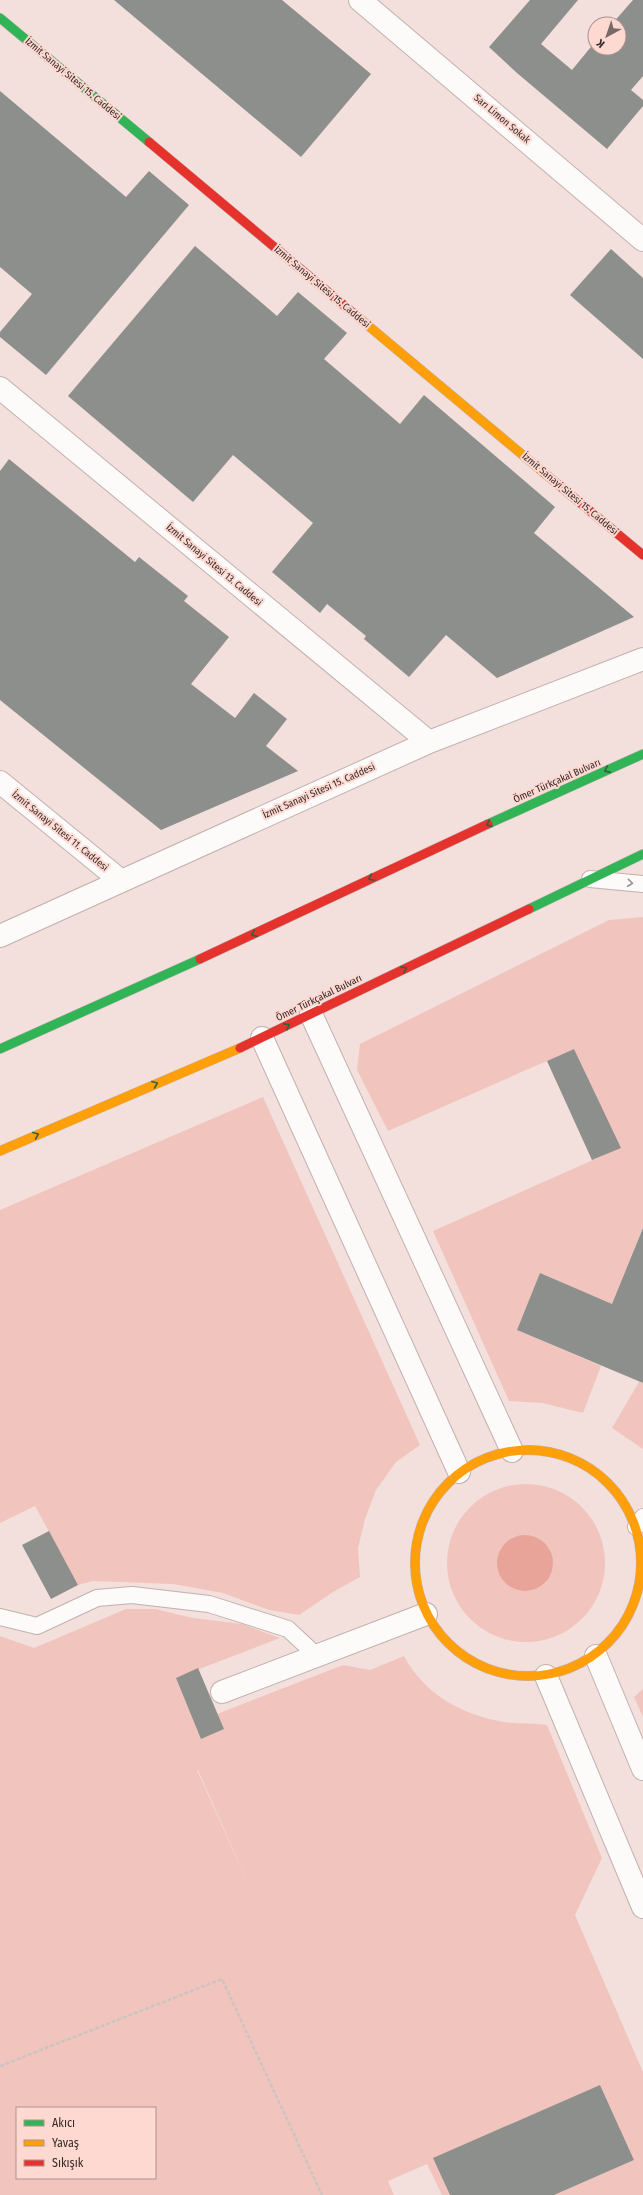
<svg xmlns="http://www.w3.org/2000/svg" width="643" height="2195" viewBox="0 0 643 2195" font-family="'Fira Sans Condensed',sans-serif">
	<rect width="100%" height="100%" fill="#f3dfdc"/>
	<path fill="#f1c5bd" fill-rule="evenodd" d="M643 917V1228L612 1304 540 1274 517 1330 601 1366 583 1413 543 1403 509 1401 433 1231 620 1148 574 1049 388 1131 357 1070 360 1044 609 920Z
		M263 1097 420 1445 396 1462 376 1490 365 1519 358 1548 360 1577 333 1592 299 1615 269 1610 223 1593 173 1584 93 1581 78 1585 35 1506 0 1523V1210Z
		M639 1382 643 1383V1449L612 1428Z
		M447 1563a79 79 0 1 1 158 0a79 79 0 1 1-158 0Z
		M126 1609H155L193 1618 242 1624 280 1638 176 1678 202 1738 224 1729 217 1714 343 1665 370 1670 404 1656C424 1694 462 1715 504 1722 518 1724 533 1723 547 1725L602 1858 575 1915 643 2072V2195H554L634 2160 600 2085 434 2158 450 2195H442L427 2164 388 2181 394 2195H0V1636L34 1648ZM197 1770H198L255 1900ZM17 2108H155V2178H17Z
		M643 1689V1717L634 1697Z"/>
	<path fill="#e8a498" d="M497 1563a28 28 0 1 1 56 0a28 28 0 1 1-56 0Z"/>
	<path fill="#8c8f8b" d="M114 0H282L371 74 301 157Z
		M530 0H578L541 44 572 70 595 42V48H619V24H612L633 0H643V76L631 90 643 100V106L607 149 517 73 489 47Z
		M0 91 126 197 149 171 189 205 46 375 0 337V332L32 294 0 267Z
		M195 246 277 316 298 292 347 333 324 359 400 424 424 395 555 507 534 533 634 617 497 678 446 635 409 677 364 639 366 636 327 604 320 613 272 572 313 523 233 455 193 502 68 396Z
		M611 249 643 278V359L570 295Z
		M9 459 135 562 139 557 188 596 184 601 229 637 191 684 235 718 254 693 287 719 266 746 298 771 161 830 0 700V471Z
		M574 1049 621 1148 592 1160 547 1061Z
		M643 1228V1383L517 1330 540 1273 612 1304Z
		M49 1531 78 1585 51 1599 22 1545Z
		M198 1668 224 1729 201 1739 176 1678Z
		M600 2085 634 2160 554 2195H450L433 2158Z"/>
	<g fill="none" stroke-linecap="round" stroke-linejoin="round">
		<g stroke="#c1b1af" stroke-width="18">
			<path id="lane" d="M590 879 643 884
				M636 1527 643 1517
				M0 1617 37 1626 97 1598 132 1595 209 1604 288 1629 317 1656"/>
		</g>
		<g stroke="#c1b1af" stroke-width="24">
			<path id="street" d="M360 0 643 240
				M0 388 429 742
				M0 782 120 880
				M0 936 429 742 643 659
				M311 1014 512 1451
				M262 1038 459 1472
				M596 1656 643 1769
				M546 1676 643 1907
				M222 1692 426 1614"/>
		</g>
		<g stroke="#c1b1af" stroke-width="10">
			<path id="fast" d="M0 18 149 142
				M488 824 643 754
				M529 909 643 854
				M0 1049 200 959"/>
		</g>
		<g stroke="#c1b1af" stroke-width="10">
			<path id="slow" d="M359 318 543 472
				M0 1151 240 1048
				M415 1563a113 113 0 1 1 226 0a113 113 0 1 1-226 0Z"/>
		</g>
		<g stroke="#c1b1af" stroke-width="10">
			<path id="jam" d="M149 142 359 318
				M543 472 643 555
				M200 959 488 824
				M240 1048 529 909"/>
		</g>
		<path stroke="#cbc4c1" stroke-width="2.5" stroke-dasharray="4 2" stroke-linecap="butt" d="M0 2066 222 1979 322 2195"/>
		<use href="#lane" stroke="#fdfafa" stroke-width="16"/>
		<use href="#street" stroke="#fdfafa" stroke-width="22"/>
		<use href="#fast" stroke="#30b455" stroke-width="9"/>
		<use href="#slow" stroke="#ff9f0a" stroke-width="9"/>
		<use href="#jam" stroke="#e5322d" stroke-width="9"/>
	</g>
	<defs><path id="oneway-chevron" d="M-2-3.5L2.5 0L-2 3.5" fill="none" stroke-width="1.6" stroke-linecap="round" stroke-linejoin="round"/></defs>
	<g stroke="#346139">
		<use href="#oneway-chevron" transform="translate(607 770) rotate(156)"/>
		<use href="#oneway-chevron" transform="translate(489 824) rotate(156)"/>
		<use href="#oneway-chevron" transform="translate(371 878) rotate(154)"/>
		<use href="#oneway-chevron" transform="translate(254 934) rotate(154)"/>
		<use href="#oneway-chevron" transform="translate(404 969) rotate(-26)"/>
		<use href="#oneway-chevron" transform="translate(287 1026) rotate(-26)"/>
		<use href="#oneway-chevron" transform="translate(155 1084) rotate(-23)"/>
		<use href="#oneway-chevron" transform="translate(36 1135) rotate(-23)"/>
	</g>
	<use stroke="#9a9290" href="#oneway-chevron" transform="translate(630 883) rotate(6)"/>
	<g text-anchor="middle" dominant-baseline="central" stroke-width="4" stroke-linejoin="round" paint-order="stroke">
		<g font-size="10" fill="#362926" stroke="#fdd9d2">
			<text transform="translate(73 79) rotate(40)">İzmit Sanayi Sitesi 15. Caddesi</text>
			<text transform="translate(502 119) rotate(40)">Sarı Limon Sokak</text>
			<text transform="translate(322 287) rotate(40)">İzmit Sanayi Sitesi 15. Caddesi</text>
			<text transform="translate(570 494) rotate(40)">İzmit Sanayi Sitesi 15. Caddesi</text>
			<text transform="translate(214 565) rotate(40)">İzmit Sanayi Sitesi 13. Caddesi</text>
			<text transform="translate(557 781) rotate(-24)">Ömer Türkçakal Bulvarı</text>
			<text transform="translate(319 791) rotate(-24)">İzmit Sanayi Sitesi 15. Caddesi</text>
			<text transform="translate(60 831) rotate(39)">İzmit Sanayi Sitesi 11. Caddesi</text>
			<text transform="translate(319 998) rotate(-26)">Ömer Türkçakal Bulvarı</text>
		</g>
	</g>
	<rect x="16" y="2107" width="140" height="72" fill="#fdd9d2" stroke="#ad938d"/>
	<rect x="24" y="2120" width="20" height="6" fill="#30b455" stroke="#ad938d"/>
	<text x="52" y="2127" font-size="12" fill="#362926">Akıcı</text>
	<rect x="24" y="2140" width="20" height="6" fill="#ff9f0a" stroke="#ad938d"/>
	<text x="52" y="2147" font-size="12" fill="#362926">Yavaş</text>
	<rect x="24" y="2160" width="20" height="6" fill="#e5322d" stroke="#ad938d"/>
	<text x="52" y="2167" font-size="12" fill="#362926">Sıkışık</text>
	<g transform="translate(607 36) rotate(220)"><circle r="19" fill="#fdd9d2" stroke="#ad938d"/>
	<path d="M0-3L7 15L0 10L-7 15Z" fill="#786966"/>
	<text y="-6" font-size="11" font-weight="bold" text-anchor="middle" fill="#362926">K</text>
	</g>
</svg>
